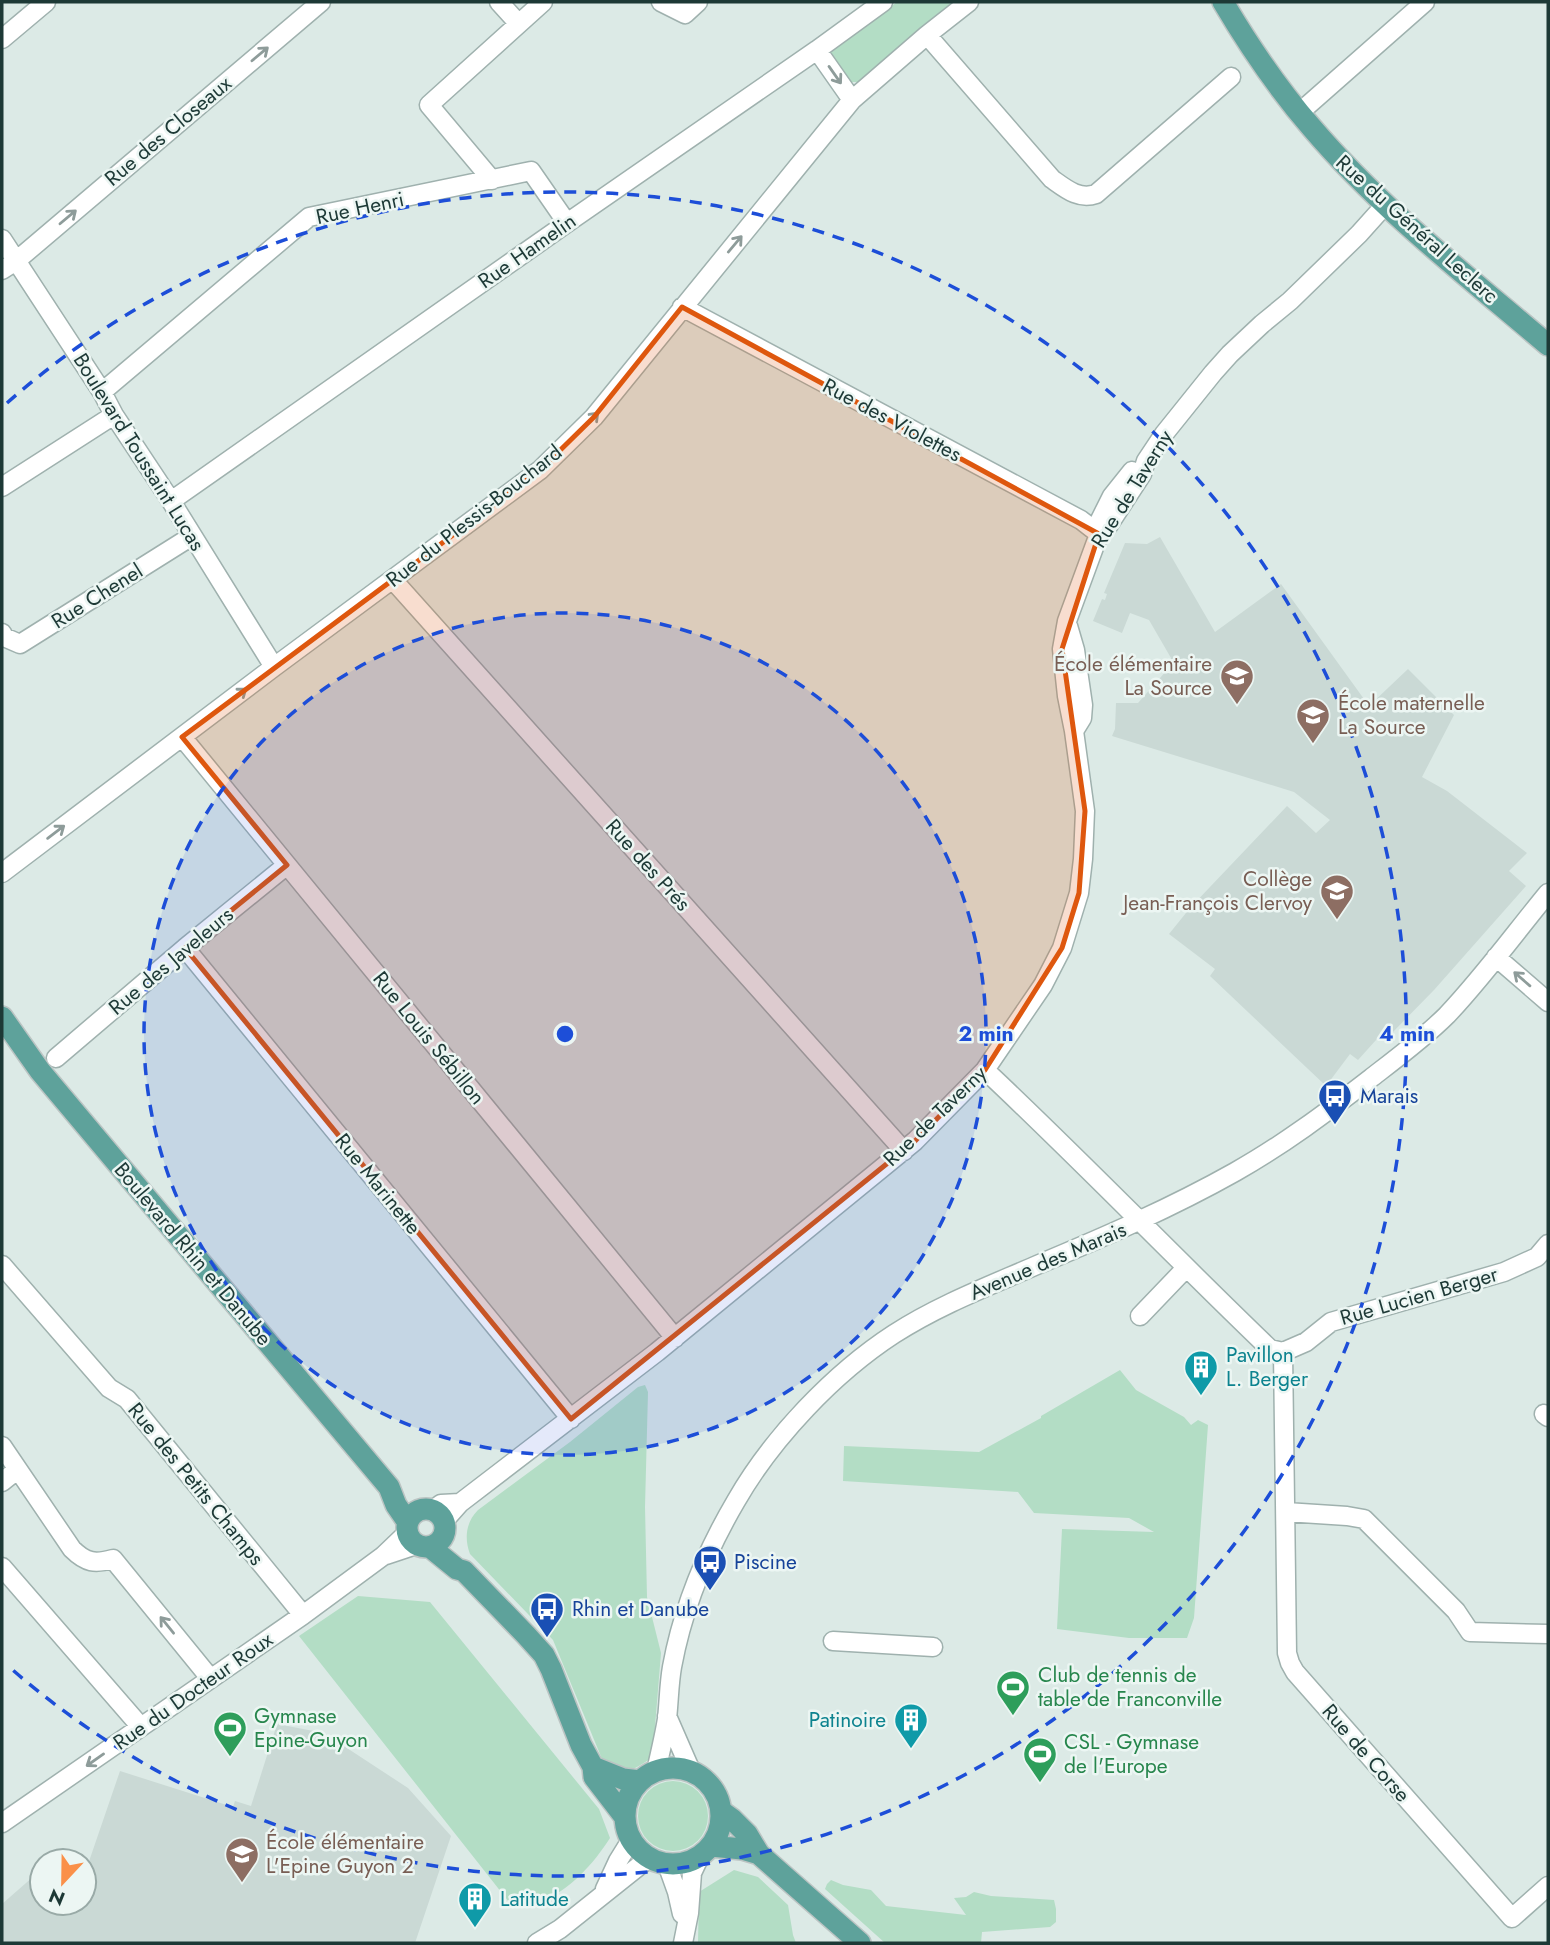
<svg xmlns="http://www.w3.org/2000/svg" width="1550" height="1945" viewBox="0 0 1550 1945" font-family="Jost,sans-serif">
	<rect width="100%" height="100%" fill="#dceae6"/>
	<path fill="#cad9d5" d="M1160 537 1215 632 1281 584 1369 706 1408 669 1454 715 1422 777 1447 791 1527 853 1509 871 1526 886 1434 990 1390 1035 1385 1030 1358 1060 1350 1054 1326 1086 1210 976 1215 969 1169 934 1190 908 1287 806 1316 833 1330 820 1294 792 1112 736 1115 729 1116 703H1138L1167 670 1171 658 1149 620 1130 613 1122 633 1093 621 1102 599 1105 600 1107 594 1104 593 1125 543 1147 544Z
		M277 1724 324 1733 408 1788 451 1836 415 1943H2V1904L42 1869V1903H84V1876L120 1771 233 1807 235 1801 251 1806Z"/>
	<path fill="#b3ddc5" d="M897 2H956L899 52 896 49 858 82H849L828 53Z
		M1120 1370 1136 1390 1184 1417 1191 1425 1198 1420 1208 1425 1194 1618 1187 1638H1129L1057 1629 1062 1529 1154 1532 1129 1518 1034 1513 1018 1492 843 1481 844 1446 979 1452 1041 1418V1416Z
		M645 1385 648 1392 645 1507 647 1597 661 1653 654 1739 651 1758C628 1774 625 1775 602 1759L553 1640 470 1554C464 1538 466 1522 478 1510L570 1442 638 1387Z
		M358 1596 430 1602 599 1809 610 1838C594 1863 569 1892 540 1901 532 1904 522 1905 513 1907L299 1636Z
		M638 1816a35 35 0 1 1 70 0a35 35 0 1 1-70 0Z
		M734 1870 758 1877 788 1905 793 1935 796 1943H698L699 1892Z
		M831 1880 843 1885 871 1890 886 1906 966 1915 954 1898 966 1897 974 1892 991 1896 1054 1900 1056 1909V1922L1050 1927 982 1932 981 1943H885L825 1889 827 1884Z"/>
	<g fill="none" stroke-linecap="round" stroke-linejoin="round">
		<g stroke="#9fb1ae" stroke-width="21">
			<path id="minor" d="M499 2 518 23
				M661 2 685 14 698 2
				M927 35 1052 179C1066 189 1079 200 1096 194L1231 77
				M2 39 46 2
				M817 50 852 100
				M1299 113 1425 2
				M492 180 429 105 543 2
				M2 239 102 392 114 415 171 501 274 667
				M2 270 16 261 321 2
				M682 307 1081 520 1099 534
				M102 392 309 217 531 171 567 223
				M2 487 114 415
				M171 501 567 223 817 50 883 2
				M1098 524 1112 496 1132 471
				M393 580 904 1151
				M1068 626 1075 650 1083 705 1082 718 1074 731
				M2 633 4 637 20 644 192 536
				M182 737 675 1338
				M2 873 274 667 540 470 594 417 852 100 927 35 969 2
				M185 948 571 1419
				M1496 957 1548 1002
				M56 1058 185 948 287 865
				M985 1070C1082 1161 1174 1257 1270 1349L1283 1352 1306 1342 1331 1322 1504 1272 1537 1257 1548 1244
				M2 1265 109 1388 127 1399 303 1615
				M1140 1316 1186 1268
				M1283 1352 1287 1653 1290 1663 1295 1672 1512 1918 1548 1886
				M1544 1414 1548 1417
				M2 1446 72 1549C86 1563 95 1564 113 1559L210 1678
				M2 1482 17 1470
				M433 1510 441 1504 460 1503
				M1286 1512 1347 1516 1364 1519 1456 1611 1470 1632 1548 1634
				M444 1521 460 1503 657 1352 915 1141 985 1070 1043 985 1062 948 1079 893 1083 859 1085 811 1074 731 1067 696 1062 649 1067 621 1099 534 1108 526 1142 474 1146 461 1164 434 1213 373 1230 354 1262 324 1290 301 1359 234 1385 205
				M386 1555 416 1545
				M2 1567 141 1727
				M833 1641 933 1647
				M667 1716 691 1771
				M656 1771C660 1754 664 1737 667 1719 669 1701 669 1684 672 1667 683 1607 706 1552 736 1501 772 1438 834 1373 894 1334 939 1305 989 1286 1037 1265 1104 1237 1171 1208 1235 1172 1283 1145 1327 1112 1371 1078 1397 1058 1424 1038 1447 1015 1483 977 1515 933 1548 893
				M2 1823 303 1615 383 1556 407 1533
				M667 1864 677 1892 682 1914
				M605 1889 618 1861 631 1840
				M537 1943 560 1929 649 1858
				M683 1943 689 1913 692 1873 700 1856"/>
		</g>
		<g stroke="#bbc4c3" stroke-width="24">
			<path id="major" d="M1223 2C1249 46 1278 89 1312 128 1381 209 1467 276 1548 345
				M2 1017 40 1071 389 1487 396 1505 407 1521
				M407 1528a19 19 0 1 1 38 0a19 19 0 1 1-38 0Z
				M430 1547 457 1569 464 1571 526 1635 544 1655 551 1669 581 1745 593 1767 594 1777 624 1816
				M593 1767 623 1779 640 1781
				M625 1816a48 48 0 1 1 96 0a48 48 0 1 1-96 0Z
				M721 1811 732 1819 747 1834 759 1854 860 1943
				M711 1846 742 1849 759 1854"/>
		</g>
		<use href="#minor" stroke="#fff" stroke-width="18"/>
		<use href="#major" stroke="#5ea29b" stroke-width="21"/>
	</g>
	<defs><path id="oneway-shaft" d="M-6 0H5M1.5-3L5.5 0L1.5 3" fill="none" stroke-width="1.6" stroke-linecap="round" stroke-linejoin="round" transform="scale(1.75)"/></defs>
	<g stroke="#8e9c9a">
		<use href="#oneway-shaft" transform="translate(260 54) rotate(-40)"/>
		<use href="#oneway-shaft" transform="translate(835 75) rotate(55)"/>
		<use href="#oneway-shaft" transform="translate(68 217) rotate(-40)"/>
		<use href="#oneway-shaft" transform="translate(735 244) rotate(-50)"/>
		<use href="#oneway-shaft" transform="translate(591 420) rotate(-46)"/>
		<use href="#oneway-shaft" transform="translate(238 695) rotate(-37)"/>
		<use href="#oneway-shaft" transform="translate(56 832) rotate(-37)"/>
		<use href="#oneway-shaft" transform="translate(1522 979) rotate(-139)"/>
		<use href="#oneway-shaft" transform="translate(167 1625) rotate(-129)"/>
		<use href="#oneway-shaft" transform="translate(95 1760) rotate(145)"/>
	</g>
	<path fill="#de570e" fill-opacity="0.2" stroke="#de570e" stroke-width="5" stroke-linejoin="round" d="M682 307 1099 534 1062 649 1085 811 1079 893 1062 948 985 1070 915 1141 571 1419 185 948 287 865 182 737 540 470 594 417Z"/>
	<circle cx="565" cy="1034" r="421" fill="#1d4ed8" fill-opacity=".12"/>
	<g fill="none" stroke="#1d4ed8" stroke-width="3.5" stroke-dasharray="12 9">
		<circle cx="565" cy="1034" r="421"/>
		<path d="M7 403A842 842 0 1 1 7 1665"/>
	</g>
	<defs>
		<g id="school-pin" transform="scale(1.75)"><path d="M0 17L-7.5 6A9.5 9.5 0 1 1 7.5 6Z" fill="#8d6e63" stroke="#ecf6f3"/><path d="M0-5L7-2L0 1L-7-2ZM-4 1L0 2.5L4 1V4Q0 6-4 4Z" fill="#fff"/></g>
		<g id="bus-pin" transform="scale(1.75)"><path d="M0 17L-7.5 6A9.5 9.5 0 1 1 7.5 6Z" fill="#1a4fb4" stroke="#ecf6f3"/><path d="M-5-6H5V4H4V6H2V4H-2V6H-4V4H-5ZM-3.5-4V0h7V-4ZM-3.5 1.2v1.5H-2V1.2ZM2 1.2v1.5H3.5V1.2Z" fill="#fff"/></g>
		<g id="building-pin" transform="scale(1.75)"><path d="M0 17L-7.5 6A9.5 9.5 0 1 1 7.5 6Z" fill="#0f9aa8" stroke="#ecf6f3"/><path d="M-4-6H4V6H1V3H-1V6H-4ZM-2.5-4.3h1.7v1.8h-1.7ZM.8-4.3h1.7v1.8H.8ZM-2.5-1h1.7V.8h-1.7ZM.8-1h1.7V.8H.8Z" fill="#fff"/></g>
		<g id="stadium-pin" transform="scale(1.75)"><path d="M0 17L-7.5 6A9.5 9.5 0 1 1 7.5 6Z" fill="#2e9e5b" stroke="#ecf6f3"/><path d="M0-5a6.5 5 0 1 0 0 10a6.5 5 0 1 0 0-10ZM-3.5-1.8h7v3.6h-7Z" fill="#fff"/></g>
	</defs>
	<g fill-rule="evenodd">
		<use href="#school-pin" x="1237" y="676"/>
		<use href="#school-pin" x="1313" y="715"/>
		<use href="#school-pin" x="1337" y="891"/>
		<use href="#bus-pin" x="1335" y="1096"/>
		<use href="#building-pin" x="1201" y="1367"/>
		<use href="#bus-pin" x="710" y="1562"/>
		<use href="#bus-pin" x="547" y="1609"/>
		<use href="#stadium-pin" x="1013" y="1687"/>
		<use href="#building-pin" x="911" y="1720"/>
		<use href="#stadium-pin" x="230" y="1728"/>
		<use href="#stadium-pin" x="1040" y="1754"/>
		<use href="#school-pin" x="242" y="1854"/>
		<use href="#building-pin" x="475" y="1899"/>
	</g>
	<g text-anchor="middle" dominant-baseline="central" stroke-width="5" stroke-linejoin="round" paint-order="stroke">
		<g font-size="21" fill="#1d3936" stroke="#ecf6f3">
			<text transform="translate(168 131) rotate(-40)">Rue des Closeaux</text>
			<text transform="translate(360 208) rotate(-12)">Rue Henri</text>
			<text transform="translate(1417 229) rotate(42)">Rue du Général Leclerc</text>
			<text transform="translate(527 251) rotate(-35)">Rue Hamelin</text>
			<text transform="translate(892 420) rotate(28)">Rue des Violettes</text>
			<text transform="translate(139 452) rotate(58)">Boulevard Toussaint Lucas</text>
			<text transform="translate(1132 489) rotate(-58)">Rue de Taverny</text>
			<text transform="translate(474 516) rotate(-38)">Rue du Plessis-Bouchard</text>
			<text transform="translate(97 596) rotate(-32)">Rue Chenel</text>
			<text transform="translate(648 865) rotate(48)">Rue des Prés</text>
			<text transform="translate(171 961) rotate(-40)">Rue des Javeleurs</text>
			<text transform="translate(429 1038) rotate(51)">Rue Louis Sébillon</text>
			<text transform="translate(935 1116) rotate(-44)">Rue de Taverny</text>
			<text transform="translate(378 1184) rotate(51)">Rue Marinette</text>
			<text transform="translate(193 1254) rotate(50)">Boulevard Rhin et Danube</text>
			<text transform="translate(1048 1261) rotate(-23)">Avenue des Marais</text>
			<text transform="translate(1419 1296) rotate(-16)">Rue Lucien Berger</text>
			<text transform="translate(196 1484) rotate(51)">Rue des Petits Champs</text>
			<text transform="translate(193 1691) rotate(-35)">Rue du Docteur Roux</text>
			<text transform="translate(1366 1753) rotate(49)">Rue de Corse</text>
		</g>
		<g font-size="21" fill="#785e54" stroke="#ecf6f3" text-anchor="end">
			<text x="1212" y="664">École élémentaire<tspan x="1212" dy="24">La Source</tspan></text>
			<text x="1338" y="703" text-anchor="start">École maternelle<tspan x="1338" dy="24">La Source</tspan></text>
			<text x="1312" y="879">Collège<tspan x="1312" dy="24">Jean-François Clervoy</tspan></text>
			<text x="266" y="1842" text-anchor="start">École élémentaire<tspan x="266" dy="24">L'Epine Guyon 2</tspan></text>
		</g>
		<g font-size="21" fill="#164399" stroke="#ecf6f3" text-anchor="start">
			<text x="1360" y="1096">Marais</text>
			<text x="734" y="1562">Piscine</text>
			<text x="572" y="1609">Rhin et Danube</text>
		</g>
		<g font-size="21" fill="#0d838f" stroke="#ecf6f3" text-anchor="start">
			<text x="1226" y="1355">Pavillon<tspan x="1226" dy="24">L. Berger</tspan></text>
			<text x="886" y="1720" text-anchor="end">Patinoire</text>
			<text x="500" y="1899">Latitude</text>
		</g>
		<g font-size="21" fill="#27864d" stroke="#ecf6f3" text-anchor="start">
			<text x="1038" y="1675">Club de tennis de<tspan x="1038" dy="24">table de Franconville</tspan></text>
			<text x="254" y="1716">Gymnase<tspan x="254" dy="24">Epine-Guyon</tspan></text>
			<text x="1064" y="1742">CSL - Gymnase<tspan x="1064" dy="24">de l'Europe</tspan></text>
		</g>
	</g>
	<circle cx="565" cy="1034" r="10" fill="#1d4ed8" stroke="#ecf6f3" stroke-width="3.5"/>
	<g font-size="21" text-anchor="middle" font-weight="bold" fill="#1d4ed8" stroke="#ecf6f3" stroke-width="5" stroke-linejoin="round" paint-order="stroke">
		<text x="986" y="1041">2 min</text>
		<text x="1407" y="1041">4 min</text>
	</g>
	<rect width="1550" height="1945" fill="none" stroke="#1d3936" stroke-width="7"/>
	<g transform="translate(63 1882) rotate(202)"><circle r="33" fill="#ecf6f3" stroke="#99aaa7" stroke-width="2"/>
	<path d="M0-5L12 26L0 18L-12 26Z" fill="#fa9049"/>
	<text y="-10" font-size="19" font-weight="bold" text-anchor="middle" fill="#1d3936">N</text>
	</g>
</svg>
